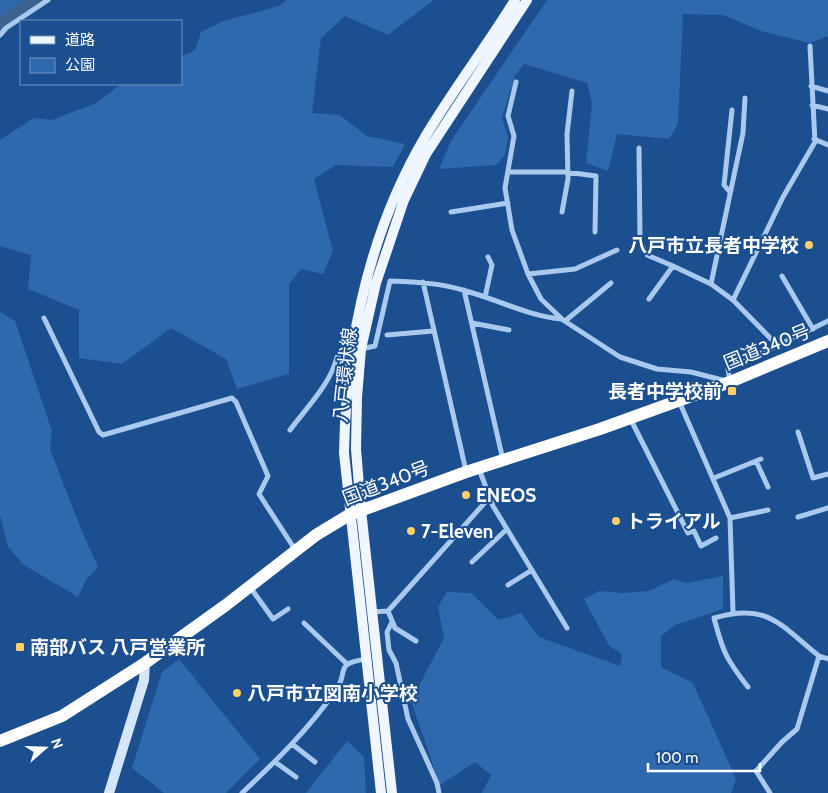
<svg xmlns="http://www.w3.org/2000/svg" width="828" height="793" viewBox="0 0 828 793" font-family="Cabin,'Noto Sans JP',sans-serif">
	<rect width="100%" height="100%" fill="#1b4f8f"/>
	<path fill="#2e69ad" d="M0 0H33L0 20Z
		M287 0H434L388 35 345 16 321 38 312 113 340 115 367 136 405 144 393 167 336 165 314 179 333 251 323 274 301 269 289 284V374L237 389 226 359 171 328 122 364 79 358V310L28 289 31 255 0 246V140L34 118 52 120 96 103 121 84H181V57L195 50 201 32 223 21 279 6Z
		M547 0H828V36L810 43 764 32 723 15 683 14 678 124 669 139 617 134 608 171 586 163 592 103 587 83 524 64 515 76 502 118 508 137 505 155 496 165 439 169 451 141Z
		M0 312 15 321 52 431 50 449 81 529 98 567 86 580 78 597 24 565 8 547 0 515Z
		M723 576V609L675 625 661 636V667L693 683 736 779 731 793H482L491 775 475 762 440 785 411 701 444 638 438 607 447 592 471 593 499 620 521 613 539 637 620 666 622 654 609 646 584 599 599 591 622 593 649 591 674 579 687 583Z
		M179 659 260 759 226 793H164L132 768 162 672Z
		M347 741 364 757 366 793H306Z"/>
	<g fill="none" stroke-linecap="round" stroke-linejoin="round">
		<path stroke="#3c6290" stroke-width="14" d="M0 24 37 0"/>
		<path stroke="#a9c9ee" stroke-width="5" d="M0 35 6 28 48 0
			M516 82 508 116 514 136 505 188 512 230 528 274 541 299 563 320 620 357 657 369 691 372 730 382 728 369 828 321
			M811 86 828 91
			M812 105 828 109
			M814 139 828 145
			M639 148 640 241 647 255 673 266
			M509 172H566L596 176 595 232
			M729 191 724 185 732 110
			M451 212 508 203
			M562 212 568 179 567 134 572 91
			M528 274 575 269 617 250
			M782 276 813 329
			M423 282 466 471
			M711 284 743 133 745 98
			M464 290 503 460
			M485 297 492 265 488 257
			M649 299 673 266 711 284 733 300 783 197 815 142 810 46
			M733 300 778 346
			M44 318 99 432 103 435 232 398 236 402 268 476 259 494 296 551
			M565 321 611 283
			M472 323 509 330
			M387 335 433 331
			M361 349 375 346 390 281C416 282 441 283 466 291 499 300 528 316 562 319
			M679 401 730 518 733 612
			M630 418 688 533 694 531 701 546 716 538
			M290 430C307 407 330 385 337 357L353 351
			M798 432 813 478 828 474
			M756 461 768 487
			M479 469 493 506 567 628
			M714 478 761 459
			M798 517 828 508
			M730 518 768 510
			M472 562 507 529
			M508 585 532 570
			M250 587 273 619 288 609
			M388 611 395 628 416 641
			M372 612 388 611 489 498
			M392 622 387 632 389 650 396 663 408 719 437 783 439 793
			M304 623 347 664
			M748 687C726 659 723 652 714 618 768 602 780 625 819 656L828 659
			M292 744 315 762
			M275 762 296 777
			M242 793C276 761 309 729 336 690 350 671 332 664 367 659
			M770 793 756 771 782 742 797 729 819 656"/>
		<path stroke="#d6e6fa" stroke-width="10" d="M109 793 144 680 145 663"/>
		<path stroke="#f0f6ff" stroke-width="10" d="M381 793 344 453C346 341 368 234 425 137 453 90 486 47 515 0
			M392 793 361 510 356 449 357 397 361 349 376 283 404 200 426 154 527 0"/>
		<path stroke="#fff" stroke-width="12" d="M0 741 62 716 145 663 226 605 316 535 349 515 466 472 600 429 730 382 828 341"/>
	</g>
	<g fill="#ffd166" stroke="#1b4f8f" stroke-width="2">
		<circle cx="809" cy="245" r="5"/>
		<rect x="727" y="386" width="10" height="10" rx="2.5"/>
		<circle cx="466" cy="495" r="5"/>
		<circle cx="616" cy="521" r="5"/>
		<circle cx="411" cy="531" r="5"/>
		<rect x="15" y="642" width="10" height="10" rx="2.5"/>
		<circle cx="237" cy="693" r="5"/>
	</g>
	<g text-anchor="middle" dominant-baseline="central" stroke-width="4" stroke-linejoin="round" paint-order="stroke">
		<g font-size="19" font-weight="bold" fill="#fff" stroke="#1b4f8f" text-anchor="start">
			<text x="799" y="245" text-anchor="end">八戸市立長者中学校</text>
			<text x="722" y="391" text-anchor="end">長者中学校前</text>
			<text x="476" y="495">ENEOS</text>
			<text x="626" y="521">トライアル</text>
			<text x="421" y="531">7-Eleven</text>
			<text x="30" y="647">南部バス 八戸営業所</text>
			<text x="247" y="693">八戸市立図南小学校</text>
		</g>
		<g font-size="19" fill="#fff" stroke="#1b4f8f">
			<text transform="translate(767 347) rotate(-22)">国道340号</text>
			<text transform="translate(345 375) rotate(-84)">八戸環状線</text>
			<text transform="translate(386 483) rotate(-21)">国道340号</text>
		</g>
	</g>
	<rect x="20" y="20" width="162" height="65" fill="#1b4f8f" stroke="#7695bc"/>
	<rect x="30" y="36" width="25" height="8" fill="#f0f6ff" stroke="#7695bc"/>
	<text x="65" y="45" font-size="15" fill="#ffffff">道路</text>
	<rect x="30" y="58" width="25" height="15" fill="#2e69ad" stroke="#7695bc"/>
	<text x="65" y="70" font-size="15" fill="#ffffff">公園</text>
	<g transform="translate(45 748) rotate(70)" stroke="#1b4f8f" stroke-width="4" paint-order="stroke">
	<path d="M0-4L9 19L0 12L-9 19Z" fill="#ffffff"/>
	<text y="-8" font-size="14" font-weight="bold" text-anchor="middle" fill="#ffffff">N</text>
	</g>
	<path d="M648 763v8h112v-8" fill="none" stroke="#ffffff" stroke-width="2.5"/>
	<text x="656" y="763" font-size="15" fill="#ffffff" stroke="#1b4f8f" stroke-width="4" paint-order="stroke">100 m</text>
</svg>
